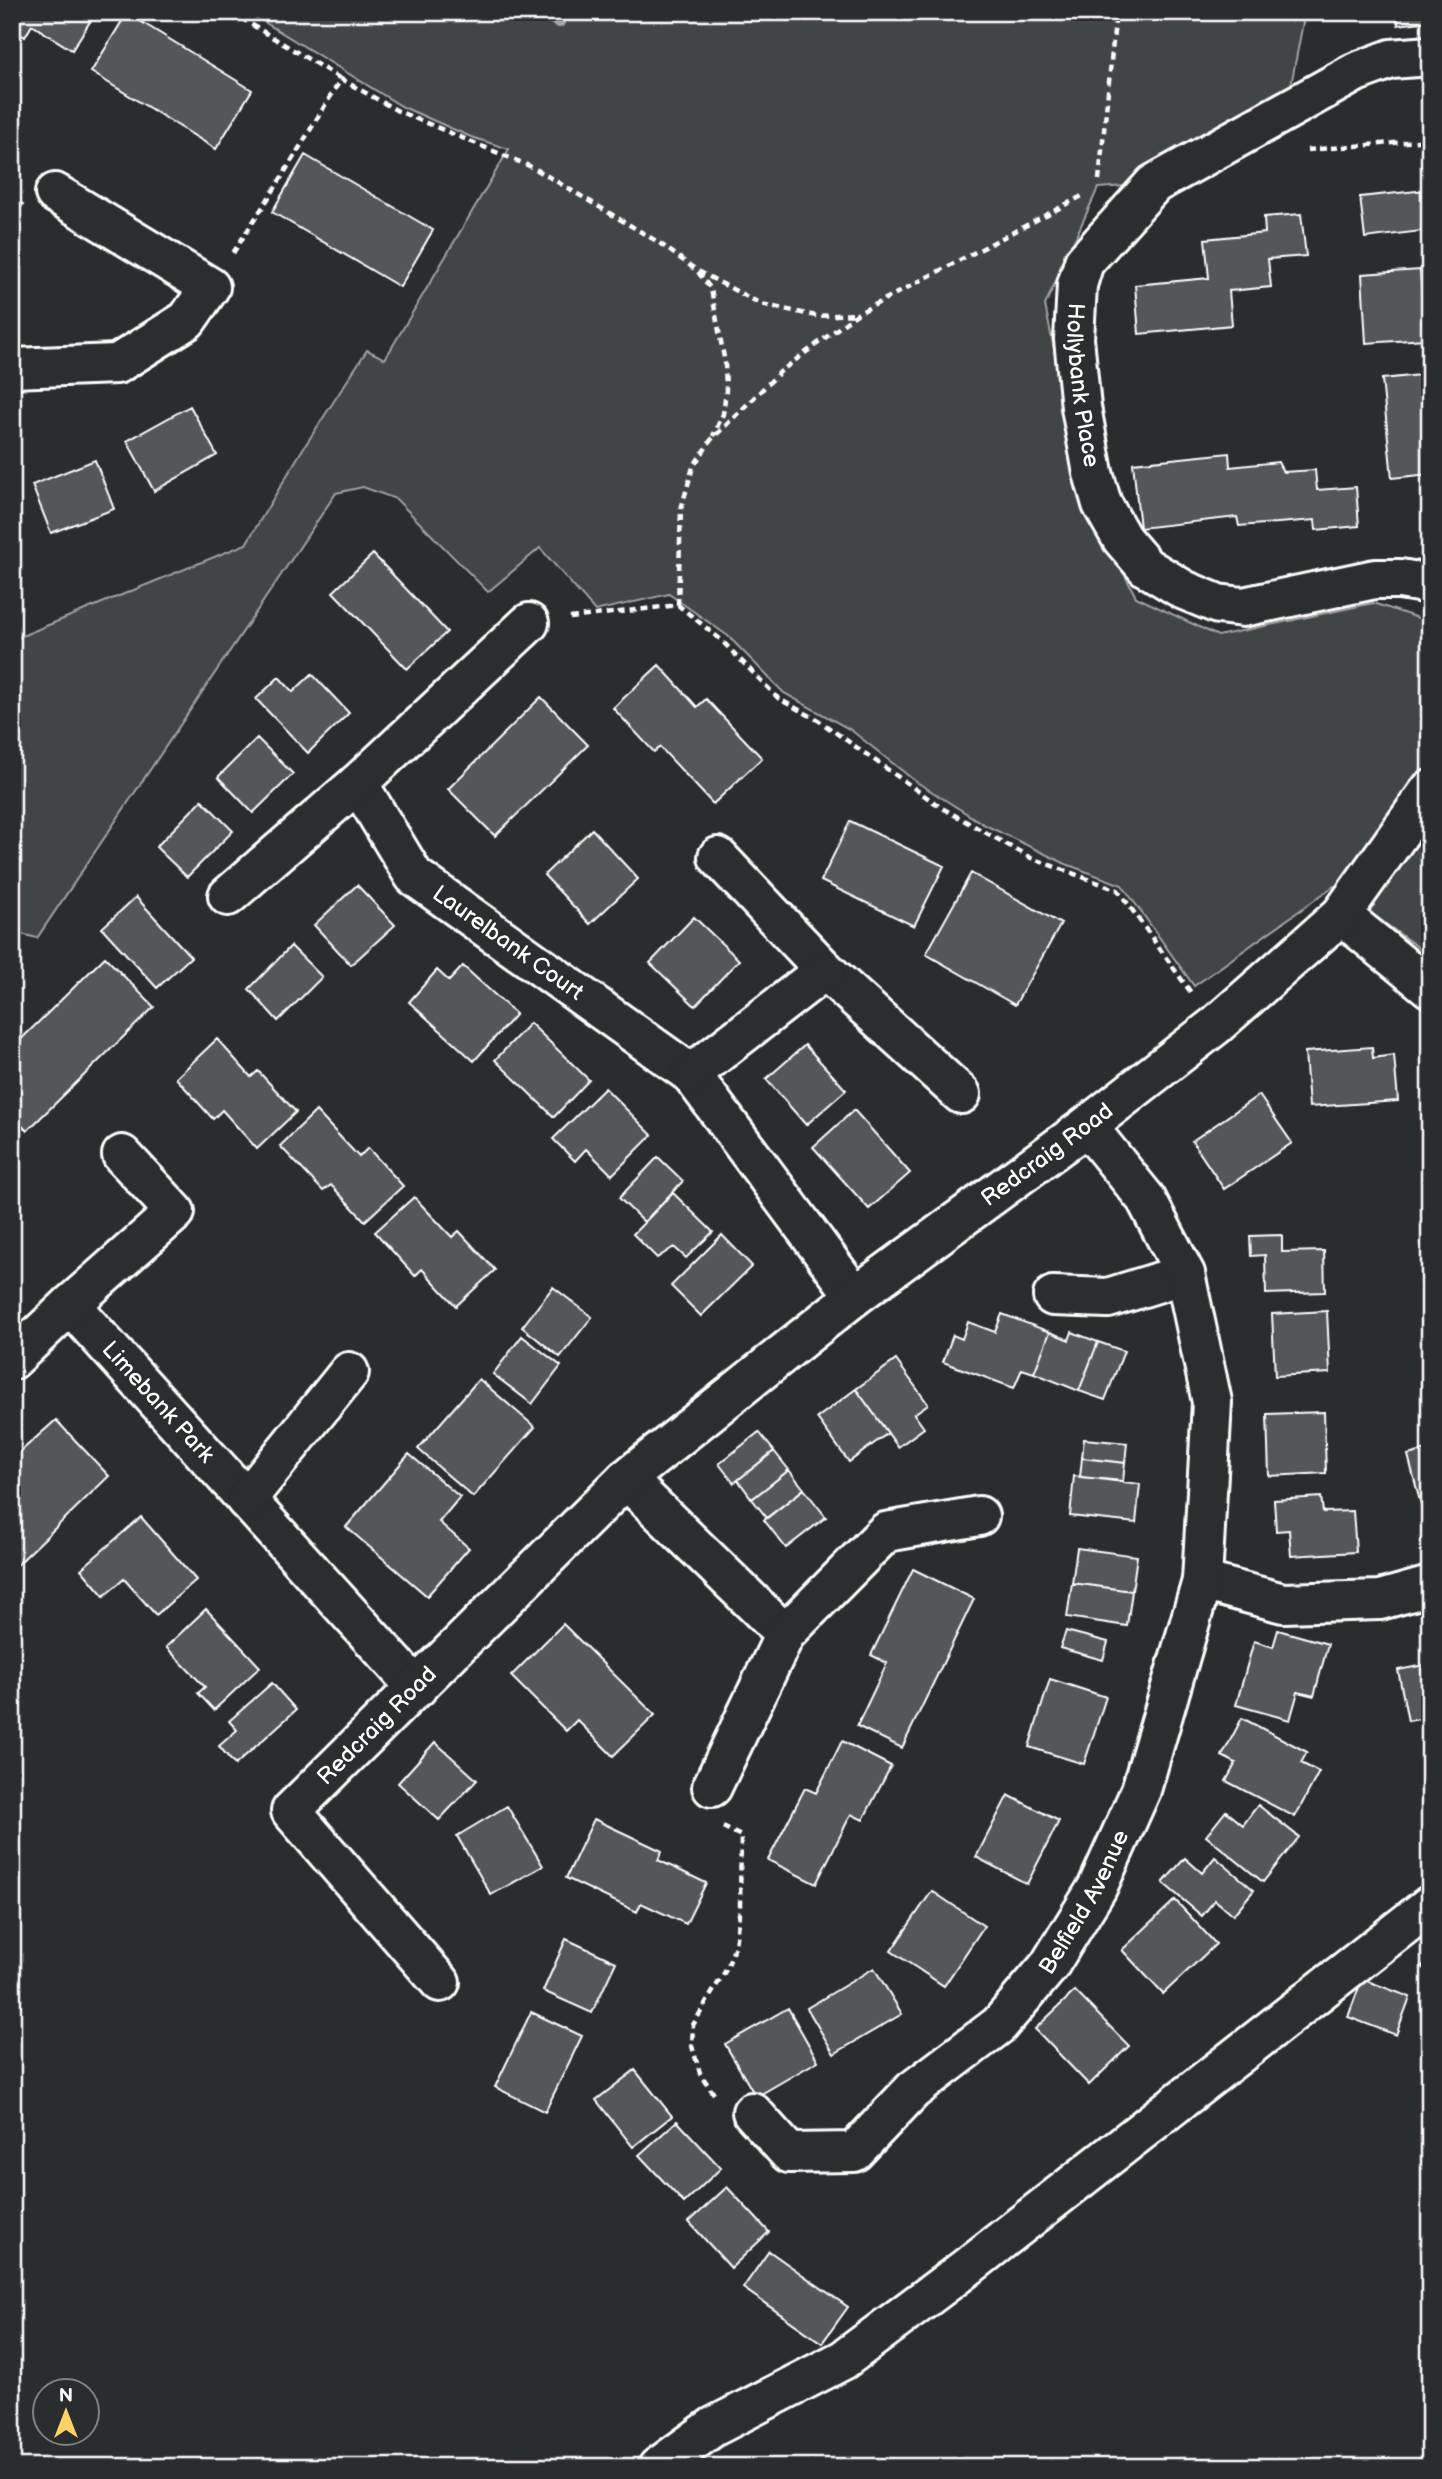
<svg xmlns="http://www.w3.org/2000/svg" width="1442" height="2479" viewBox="0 0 1442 2479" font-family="'Balsamiq Sans',sans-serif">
	<rect width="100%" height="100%" fill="#2a2d2e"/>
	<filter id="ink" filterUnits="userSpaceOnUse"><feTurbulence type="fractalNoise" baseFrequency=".0143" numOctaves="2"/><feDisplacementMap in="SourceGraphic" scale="14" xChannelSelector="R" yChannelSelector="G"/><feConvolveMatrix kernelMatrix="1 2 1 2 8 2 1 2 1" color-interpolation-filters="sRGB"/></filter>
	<g filter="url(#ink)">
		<path fill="#414445" stroke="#a0a2a2" stroke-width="2" d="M248 12H1305L1288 101 1154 184 1098 188 1045 305 1084 496 1136 597 1218 636 1373 603 1430 622V956L1334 886 1194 986 1122 885 1066 864 985 825 915 781 851 730 784 693 728 636 669 594 595 611 540 548 488 592 396 499 363 487 336 493 37 938 14 932 12 640 246 544 301 452 367 350 385 359 509 149 471 137 403 107Z"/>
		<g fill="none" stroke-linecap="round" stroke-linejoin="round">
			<path stroke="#a6a7a7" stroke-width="12" d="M541 12 559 22"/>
		</g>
		<path fill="#555758" stroke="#fff" stroke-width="2" d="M12 12H96L72 50 32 25 25 37 12 29Z
			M1397 12H1430V21L1398 25Z
			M127 13 252 90 216 149 91 72Z
			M305 155 433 230 400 287 272 212Z
			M1426 190 1430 230 1365 238 1360 197Z
			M12 198 23 204 12 222Z
			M1301 214 1306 256 1268 259 1271 287 1229 291 1232 325 1139 334 1135 285 1209 278 1205 239 1265 233 1264 217Z
			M1420 270 1425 339 1366 343 1362 274Z
			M1430 374V474L1392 478 1382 379Z
			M190 406 217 455 154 491 127 441Z
			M1229 453 1230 467 1278 462 1283 472 1315 470 1317 490 1356 487 1359 526 1316 530 1315 520 1239 526 1237 517 1140 528 1133 463Z
			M95 460 114 509 51 533 32 485Z
			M373 554 447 632 407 669 333 592Z
			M659 665 697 707 706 699 762 758 713 804 660 747 654 752 613 708Z
			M312 674 349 713 308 753 256 699 279 677 293 692Z
			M541 697 588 745 495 836 448 789Z
			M257 738 293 774 253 813 218 777Z
			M202 800 233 831 187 877 156 847Z
			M850 821 944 866 914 926 821 881Z
			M592 829 638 879 590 924 544 875Z
			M971 873 1061 924 1015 1005 926 954Z
			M357 885 395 925 351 965 314 925Z
			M136 897 191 957 157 988 102 928Z
			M694 917 739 960 695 1006 650 963Z
			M291 946 322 977 278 1021 249 989Z
			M105 957 154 1007 27 1131 12 1115V1048Z
			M463 966 516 1014 474 1061 409 1002 437 970 449 981Z
			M530 1023 589 1080 554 1117 495 1060Z
			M217 1039 251 1077 258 1071 296 1112 257 1149 222 1110 213 1119 176 1078Z
			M805 1045 846 1090 806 1125 766 1079Z
			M1372 1047 1373 1058 1394 1055 1398 1101 1309 1107 1305 1052Z
			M605 1088 652 1135 612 1175 586 1149 575 1161 553 1139Z
			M1259 1095 1292 1143 1224 1189 1192 1141Z
			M854 1110 910 1173 869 1209 813 1147Z
			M316 1111 359 1157 368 1148 403 1186 365 1221 331 1185 323 1191 280 1146Z
			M658 1157 683 1181 644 1222 619 1198Z
			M673 1193 713 1232 686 1258 674 1247 657 1258 633 1234Z
			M414 1197 452 1237 459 1231 495 1270 456 1306 422 1269 415 1276 375 1232Z
			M722 1235 752 1266 701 1316 671 1286Z
			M1282 1235V1252L1324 1251 1325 1292 1266 1294 1265 1255 1251 1256 1250 1236Z
			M553 1287 592 1317 560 1357 522 1327Z
			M1327 1311 1330 1373 1275 1376 1272 1314Z
			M1002 1314 1050 1332 1034 1373 1022 1369 1014 1388 943 1362 953 1335 962 1339 968 1322 995 1332Z
			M1050 1332 1069 1340 1072 1332 1098 1342 1079 1391 1034 1373Z
			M522 1336 561 1366 532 1404 493 1374Z
			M1098 1342 1124 1351 1105 1400 1079 1391Z
			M896 1360 928 1404 914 1414 924 1428 898 1447 856 1389Z
			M479 1379 535 1427 473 1497 418 1449Z
			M856 1389 888 1433 849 1462 817 1418Z
			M1324 1412 1326 1473 1269 1476 1267 1414Z
			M56 1420 109 1476 16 1566 12 1562V1459Z
			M759 1432 774 1451 734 1483 719 1464Z
			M1084 1439 1127 1443 1125 1463 1082 1458Z
			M1430 1449V1511L1423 1513 1408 1455Z
			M774 1451 789 1470 752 1499 738 1480Z
			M409 1454 460 1497 439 1522 469 1548 427 1596 346 1527Z
			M1082 1458 1125 1463 1123 1481 1080 1477Z
			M789 1470 804 1489 767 1518 752 1499Z
			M1074 1476 1140 1484 1136 1523 1070 1516Z
			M804 1489 826 1517 786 1548 764 1520Z
			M1321 1497 1323 1512 1353 1511 1356 1552 1291 1556 1289 1530 1276 1531 1274 1500Z
			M141 1517 196 1580 156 1615 124 1579 104 1596 81 1569Z
			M1077 1548 1137 1556 1132 1591 1072 1583Z
			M913 1569 974 1599 902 1748 857 1726 887 1663 871 1655Z
			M1072 1583 1132 1591 1127 1626 1067 1617Z
			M206 1609 260 1667 214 1710 198 1693 205 1687 166 1647Z
			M563 1624 655 1715 613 1756 577 1720 566 1731 511 1676Z
			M1278 1630 1328 1644 1314 1696 1298 1692 1290 1720 1236 1705 1254 1641 1273 1647Z
			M1066 1631 1108 1642 1103 1660 1060 1648Z
			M1430 1664V1717L1408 1721 1398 1670Z
			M1050 1679 1106 1697 1084 1764 1029 1747Z
			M272 1683 296 1710 235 1765 219 1746 237 1730 229 1721Z
			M1242 1718 1307 1752 1301 1763 1319 1772 1295 1817 1226 1781 1236 1763 1222 1756Z
			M842 1741 891 1766 863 1820 851 1814 816 1884 768 1860 805 1788 816 1793Z
			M435 1742 477 1780 439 1820 398 1783Z
			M1008 1795 1059 1821 1027 1884 976 1857Z
			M1258 1805 1299 1837 1263 1882 1206 1836 1226 1811 1243 1825Z
			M507 1806 543 1866 491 1895 457 1836Z
			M594 1819 662 1851 658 1860 706 1883 686 1924 641 1903 637 1912 566 1878Z
			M1215 1857 1254 1890 1233 1915 1215 1900 1202 1916 1163 1883 1185 1858 1202 1873Z
			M932 1891 984 1926 944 1986 891 1951Z
			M1175 1900 1216 1944 1163 1994 1122 1950Z
			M566 1939 616 1962 592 2013 543 1991Z
			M1430 1959V1976L1422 1966Z
			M874 1968 902 2014 834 2054 807 2008Z
			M1362 1979 1410 1997 1396 2035 1348 2017Z
			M1075 1991 1129 2046 1089 2085 1035 2029Z
			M788 2008 818 2061 756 2097 725 2044Z
			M531 2012 582 2036 545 2112 495 2087Z
			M635 2070 672 2116 633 2147 596 2100Z
			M677 2121 721 2168 684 2203 639 2155Z
			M727 2187 769 2232 731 2268 689 2222Z
			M769 2251 848 2307 822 2343 743 2288Z"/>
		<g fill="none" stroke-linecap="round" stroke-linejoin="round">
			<g stroke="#fff" stroke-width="44">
				<g id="minor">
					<path id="s1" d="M1430 56 1391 59 1356 72 1154 184 1084 262 1077 285 1074 339 1081 407 1093 473 1102 504 1122 539 1146 567 1184 590 1218 604 1243 607 1375 579H1400L1430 584"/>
					<path d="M12 368 117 364 187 320 210 287 55 193"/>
					<path id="s2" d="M358 783 414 876 691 1074 855 1296"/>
					<path d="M718 857 825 970 961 1094"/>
					<path d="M228 896 358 783 529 623"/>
					<path d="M1341 915 1430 988"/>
					<path d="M691 1074 825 970"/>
					<path d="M1053 1296 1108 1298 1185 1274"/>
					<path id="s3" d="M70 1305 417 1688"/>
					<path d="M12 1360 70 1305 175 1212 122 1155"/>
					<path d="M626 1479 785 1634"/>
					<path d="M246 1500 349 1372"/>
					<path d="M1202 1581 1283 1603 1380 1600 1430 1586"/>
					<path d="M712 1787 785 1634 886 1532 979 1516"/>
					<path id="s4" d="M440 1982 291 1811 626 1479 855 1296 1087 1126 1215 1026 1341 915 1430 790"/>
					<path id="s5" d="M752 2112 789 2153 854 2152 913 2090 999 2025 1049 1966 1097 1888 1141 1790 1202 1581 1212 1402 1185 1274 1146 1199 1087 1126"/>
					<path d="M658 2467 713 2427 843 2360 966 2268 1430 1905"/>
				</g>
			</g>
			<path stroke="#fff" stroke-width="4.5" stroke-dasharray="7 5" stroke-linecap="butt" d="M231 12 341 79
				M1307 150 1430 140
				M1099 180 1116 12
				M233 253 275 188 341 79 398 111 534 168 658 242 696 270 761 304 816 316 857 314
				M698 272 711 289 725 363 726 391 723 414 713 436
				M678 605 681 509 693 467 711 440 781 371 857 314 1084 195
				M570 618 678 605 720 639 779 699 818 720 942 808 1031 858 1118 890 1192 994
				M714 2094 700 2073 692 2046 693 2025 727 1968 735 1946 740 1906 741 1836 723 1827"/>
			<use href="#minor" stroke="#2a2d2e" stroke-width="38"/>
		</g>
	</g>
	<g text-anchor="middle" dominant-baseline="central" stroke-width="7" stroke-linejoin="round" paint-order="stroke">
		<g font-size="23" fill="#fff" stroke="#2a2d2e">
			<text stroke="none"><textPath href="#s1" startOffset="537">Hollybank Place</textPath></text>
			<text stroke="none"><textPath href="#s2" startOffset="224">Laurelbank Court</textPath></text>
			<text stroke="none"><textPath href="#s4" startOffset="1230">Redcraig Road</textPath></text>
			<text stroke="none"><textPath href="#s3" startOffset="131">Limebank Park</textPath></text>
			<text stroke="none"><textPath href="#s4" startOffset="348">Redcraig Road</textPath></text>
			<text stroke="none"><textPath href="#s5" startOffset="464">Belfield Avenue</textPath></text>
		</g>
	</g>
	<rect width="1442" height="2479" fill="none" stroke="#2a2d2e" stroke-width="42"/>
	<rect x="21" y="21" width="1400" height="2437" fill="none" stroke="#fff" stroke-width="2.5" filter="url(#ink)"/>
	<g transform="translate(66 2412)"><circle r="33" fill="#2a2d2e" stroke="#7f8182" stroke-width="2"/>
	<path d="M0-5L12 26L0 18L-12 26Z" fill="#ffd166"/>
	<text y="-10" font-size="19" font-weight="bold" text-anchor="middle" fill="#ffffff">N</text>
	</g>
</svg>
